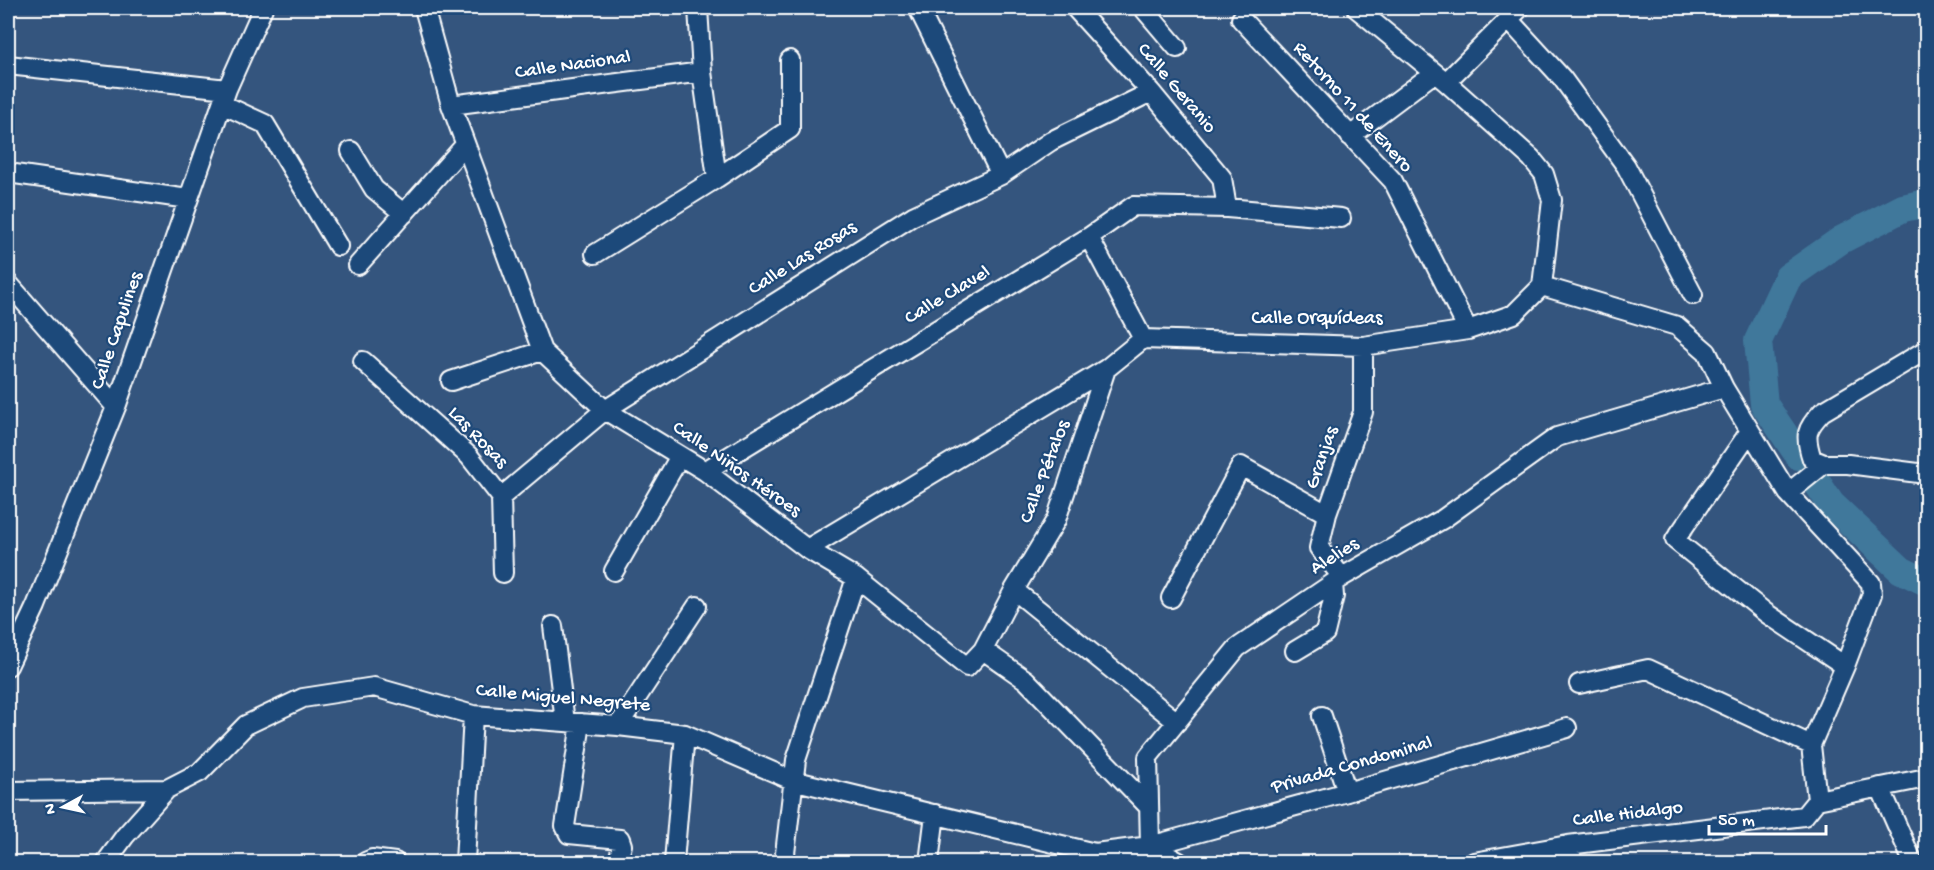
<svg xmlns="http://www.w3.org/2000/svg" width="1934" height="870" viewBox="0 0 1934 870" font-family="'Gochi Hand',sans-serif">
	<rect width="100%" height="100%" fill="#34557e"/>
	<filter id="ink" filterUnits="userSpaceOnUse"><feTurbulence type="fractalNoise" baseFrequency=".0167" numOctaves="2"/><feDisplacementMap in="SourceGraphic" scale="12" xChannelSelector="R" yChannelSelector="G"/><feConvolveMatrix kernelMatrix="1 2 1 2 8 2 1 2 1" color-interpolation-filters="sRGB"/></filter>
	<g filter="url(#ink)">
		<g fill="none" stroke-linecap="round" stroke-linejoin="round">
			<path stroke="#40789b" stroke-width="28" d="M1799 456 1764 404 1758 341 1788 277 1841 240 1903 208 1926 203
				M1812 475 1831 504 1901 570 1926 582"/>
			<g stroke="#fff" stroke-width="22">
				<path id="minor" d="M424 8 451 105 542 351 605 410 705 471 807 549 856 578 967 667 983 650 1014 590 1056 520 1106 369
					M698 8 702 72 717 178
					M918 8 1001 175
					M1075 8 1151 92 1222 178 1227 208
					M1143 8 1177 48
					M1241 19 1393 181 1468 330
					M1508 19 1562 78 1626 166 1693 295
					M8 65 227 89
					M1446 82 1520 8
					M222 104 265 124 338 246
					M451 105 702 72
					M1350 136 1434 73
					M351 151 374 189 404 214
					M8 173 188 199
					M1089 237 1143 339
					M595 254 717 178 790 129V60
					M358 265 465 145
					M8 283 116 407
					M1542 286 1677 326 1707 352 1724 388 1788 493 1871 583 1872 594 1845 666 1811 745 1817 800
					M1926 350 1822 412C1806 429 1804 435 1812 459L1824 464H1848L1926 474
					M363 361 469 456 501 497 503 573
					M451 381 542 351
					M1750 431 1675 540 1766 613 1845 666
					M705 471 1089 237 1133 206 1227 208 1341 218
					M1788 493 1824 464
					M501 497 605 410 913 216 1001 175 1051 141 1151 92
					M807 549 1106 369 1143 339 1363 346 1468 330 1514 314 1542 286 1552 200 1544 174 1531 158 1446 82 1356 8
					M614 571 680 456
					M1342 577 1319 548 1327 514 1363 412V346
					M1014 590 1177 722
					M1171 598 1241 466 1327 514
					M553 626 565 722
					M983 650 1026 680 1149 807
					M1295 651 1325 633 1334 596 1333 583
					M8 666 36 606 116 407 227 89 263 8
					M1579 684 1648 669 1811 745
					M1322 716 1347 792
					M581 723 565 826 569 834 620 839 622 845 618 862
					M618 726 697 606
					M1880 787 1913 862
					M8 791 167 789 200 772 246 725 303 698 374 687 473 715 618 726 685 734 792 780 1095 853 1150 846 1347 792 1567 728
					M1817 800 1926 778
					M1568 845 1573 862
					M1150 846 1148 757 1237 648 1342 577 1443 519 1557 437 1724 388
					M1150 846 1179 862
					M106 862 125 836 167 789
					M365 862 372 859 395 862
					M465 862 473 715
					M674 862 685 734
					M784 862 796 760 856 578
					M929 862 935 814
					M1474 862 1568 845 1804 816 1817 800"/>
			</g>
			<use href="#minor" stroke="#1f4a7a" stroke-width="18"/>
		</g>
	</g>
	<g text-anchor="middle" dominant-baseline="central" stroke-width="4.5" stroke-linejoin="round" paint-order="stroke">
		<g font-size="20" fill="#fff" stroke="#1f4a7a">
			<text transform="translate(573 66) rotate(-8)">Calle Nacional</text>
			<text transform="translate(1176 89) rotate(50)">Calle Geranio</text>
			<text transform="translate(1352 108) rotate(48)">Retorno 11 de Enero</text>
			<text transform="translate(803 259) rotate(-32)">Calle Las Rosas</text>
			<text transform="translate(948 296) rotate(-31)">Calle Clavel</text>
			<text x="1317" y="319">Calle Orquídeas</text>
			<text transform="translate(118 331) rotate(-71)">Calle Capulines</text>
			<text transform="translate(477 438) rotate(46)">Las Rosas</text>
			<text transform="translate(1323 458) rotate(-71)">Granjas</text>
			<text transform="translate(736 470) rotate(35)">Calle Niños Héroes</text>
			<text transform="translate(1046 472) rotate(-69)">Calle Pétalos</text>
			<text transform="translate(1335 557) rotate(-32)">Alelies</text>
			<text transform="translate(563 699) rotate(5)">Calle Miguel Negrete</text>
			<text transform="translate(1352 766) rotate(-16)">Privada Condominal</text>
			<text transform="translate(1628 815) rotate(-7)">Calle Hidalgo</text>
		</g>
	</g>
	<rect width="1934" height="870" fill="none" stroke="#1f4a7a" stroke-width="30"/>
	<rect x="15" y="15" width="1904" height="840" fill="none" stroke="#fff" stroke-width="2" filter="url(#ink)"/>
	<g transform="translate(63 807) rotate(262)" stroke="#1f4a7a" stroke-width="4.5" paint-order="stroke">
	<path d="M0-4.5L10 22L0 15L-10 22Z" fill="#ffffff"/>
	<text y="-9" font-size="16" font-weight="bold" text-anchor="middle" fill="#ffffff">N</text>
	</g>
	<path d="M1709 825v9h117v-9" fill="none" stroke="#ffffff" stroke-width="3"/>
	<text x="1718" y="825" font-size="18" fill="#ffffff" stroke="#1f4a7a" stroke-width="4.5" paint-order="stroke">50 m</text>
</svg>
